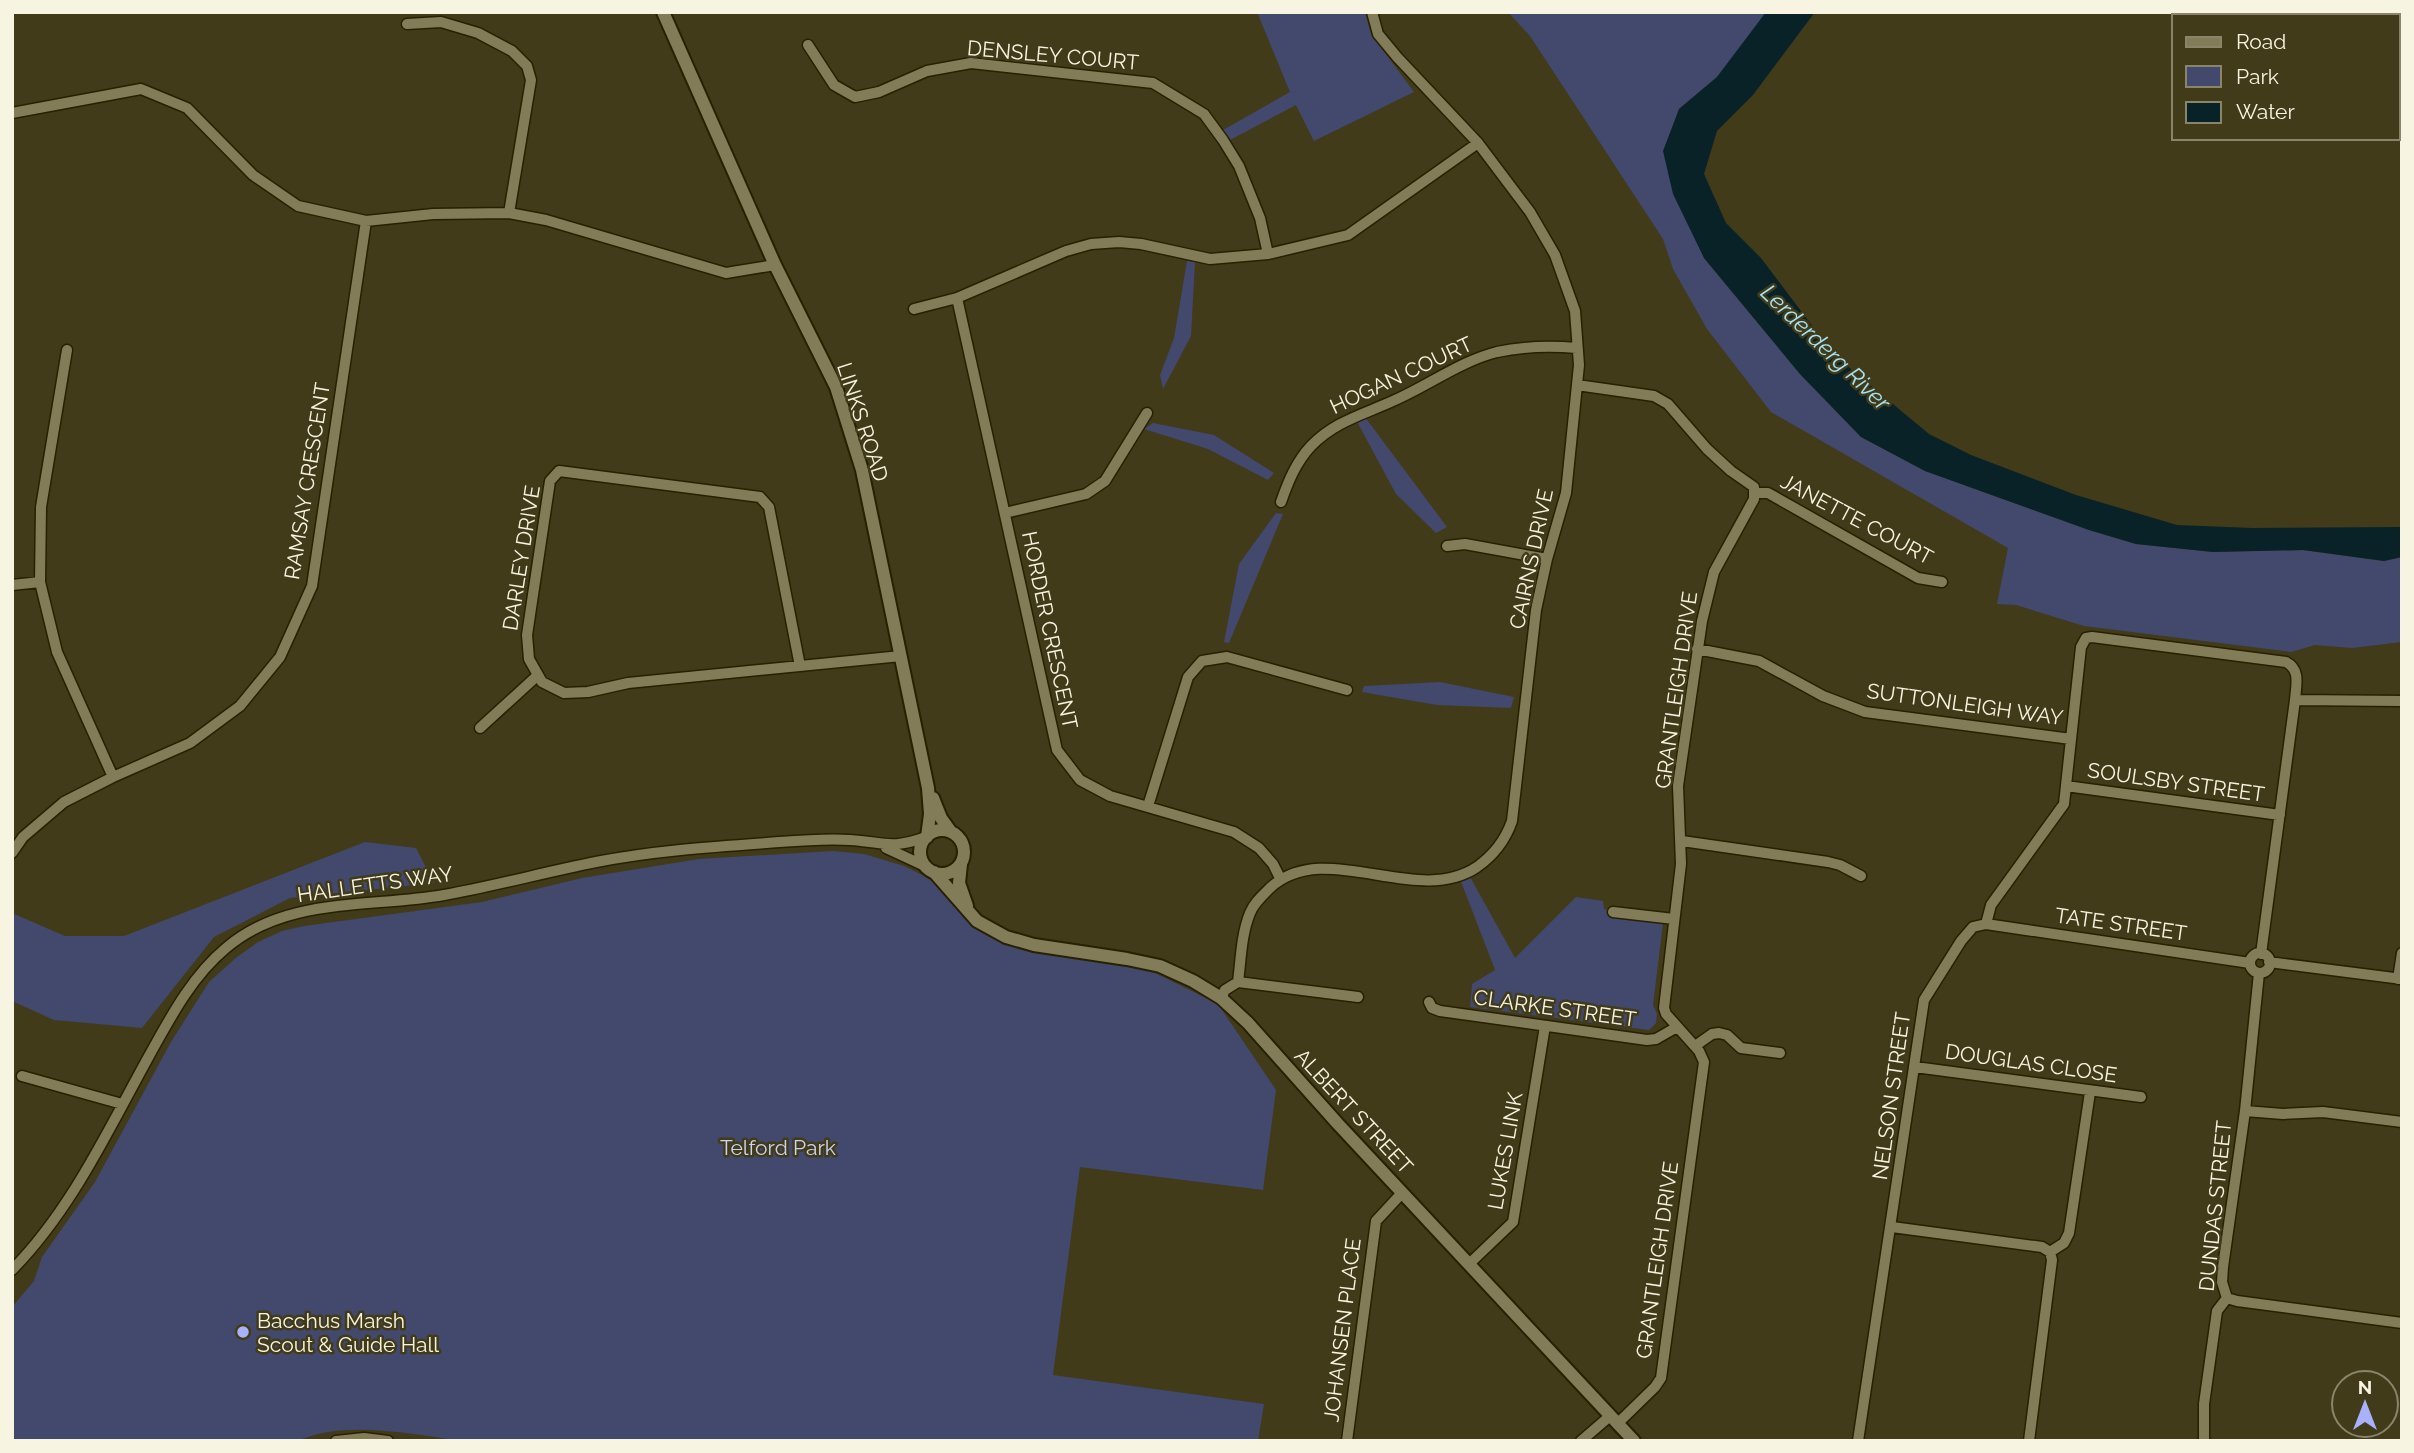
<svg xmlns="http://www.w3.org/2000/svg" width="2414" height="1453" viewBox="0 0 2414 1453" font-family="Raleway,sans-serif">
	<rect width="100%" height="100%" fill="#413b1a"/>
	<path fill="#43486d" d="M1257 12H1365L1371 34 1414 92 1314 141 1296 105 1230 140 1223 130 1290 92Z
		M1508 12H1767L1717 77 1679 109 1704 258 1800 374 1861 437 1925 471 2089 530 2136 544 2213 552 2303 550 2384 561 2402 557V642L2352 648 2315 645 2291 652 2084 626 2016 605 1997 604 2008 548 1771 412 1707 329 1673 269 1663 239 1530 36Z
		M1187 261 1195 262 1191 336 1163 389 1160 375 1174 338Z
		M1362 413 1447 527 1436 533 1396 494 1355 418Z
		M1153 423 1214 435 1274 473 1268 480 1208 449 1144 429Z
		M1276 513 1283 514 1229 643 1224 642 1239 564Z
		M1440 682 1514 697 1511 708 1437 705 1362 692 1364 686Z
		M365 842 416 848 434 883 290 898 214 937 142 1028 54 1020 12 1001V913L65 936H124Z
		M833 851 864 854 904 866 926 877 941 887 973 927 1030 952 1145 968 1218 1004 1276 1090 1263 1190 1080 1167 1053 1375 1264 1404 1258 1441H464C415 1435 344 1419 298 1441H12V1307L34 1281 42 1257 95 1182 171 1042 209 982 237 957 258 942 282 931 304 926 482 902 582 878 699 859Z
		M1469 875 1515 958 1576 897 1603 901 1604 909 1659 917 1663 923 1653 1005 1657 1014 1656 1023 1649 1030 1470 1007 1472 984 1495 970 1460 879Z"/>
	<path fill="#092228" d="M1766 12H1815L1753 95 1717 131 1704 174 1726 223 1761 258 1834 355 1929 434 1971 455 2076 495 2177 525 2252 528 2402 527V557L2384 561 2303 550 2213 552 2136 544 2089 530 1925 471 1861 437 1800 374 1704 258 1673 194 1663 151 1679 109 1717 77Z"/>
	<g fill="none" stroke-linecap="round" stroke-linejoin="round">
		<g stroke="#282101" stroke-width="13">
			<path id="minor" d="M407 24 441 22 478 33 512 51 527 66 531 80 509 213
				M808 45 834 85 855 97 879 92 927 71 971 63 1153 83 1204 114 1223 140 1239 166 1260 218 1268 254
				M12 113 141 89 187 108 253 175 298 206 366 221 433 214 509 213 546 220 726 273 775 265
				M957 298 1057 750 1080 780 1110 796 1234 832 1259 848 1273 864 1280 878
				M914 309 957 298 1066 251 1091 244 1119 242 1141 244 1210 259 1268 254 1348 235 1478 143
				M67 350 41 507 40 582 57 652 113 777
				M1577 385 1654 396 1668 404 1707 449 1731 471 1754 487V499L1714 572 1702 621 1678 786 1681 864 1664 1008 1666 1014 1699 1051 1704 1062 1661 1378 1655 1387 1617 1424
				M1754 493H1768L1918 578 1942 582
				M1281 502C1288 482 1296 462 1311 446 1335 421 1365 414 1395 400 1429 385 1461 361 1497 352 1524 346 1551 346 1577 348
				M1005 513 1086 494 1105 481 1147 413
				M1447 546 1465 544 1547 559
				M12 585 40 582
				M1697 649 1759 661 1823 696 1865 712 2071 739
				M800 666 769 507 760 497 559 471 550 481 527 635 529 659 542 682 564 693 588 692 628 683 901 656
				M2295 700 2402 701
				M480 728 538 675
				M2066 786 2280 815
				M1148 806 1188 677 1202 661 1227 657 1347 690
				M1682 841 1828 862 1840 865 1861 876
				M886 848 927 867
				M12 853 23 837 64 802 113 777 190 743 240 706 280 657 312 586 366 221
				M1613 912 1674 919
				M1986 924 2250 963
				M2250 963a10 10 0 1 1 20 0a10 10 0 1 1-20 0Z
				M2269 962 2402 979
				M2398 979 2402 953
				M1238 982 1358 997
				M1221 998 1225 990 1238 982C1241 960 1241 935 1250 913 1254 903 1262 896 1270 888 1325 837 1416 908 1477 867 1494 855 1505 841 1512 821L1536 610 1547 559 1566 493 1579 365 1575 311 1555 255 1530 212 1478 143 1397 57 1378 34 1372 12
				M1429 1002 1432 1008 1440 1011 1647 1040 1656 1039 1677 1027
				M1695 1046 1712 1034 1719 1033 1727 1035 1741 1048 1780 1053
				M1915 1067 2141 1097
				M22 1076 122 1104
				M2245 1111 2283 1114 2323 1112 2402 1122
				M1892 1227 2042 1247 2050 1252 2052 1260 2029 1441
				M2050 1252 2064 1243 2069 1233 2090 1092
				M1469 1264 1513 1222 1545 1026
				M12 1270C72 1209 108 1130 149 1056 170 1018 192 976 226 948 287 896 371 908 444 895 495 886 545 872 596 862 652 851 710 847 767 843 794 841 823 838 850 840 885 842 890 850 926 837
				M2227 1298 2237 1301 2402 1323
				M336 1441 364 1438 388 1441
				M1347 1441 1376 1221 1402 1193
				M1581 1441 1610 1416
				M1858 1441 1924 1000 1961 941 1973 927 1986 924 1991 905 2064 804 2081 647 2086 638 2092 637 2286 662C2301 670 2296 685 2295 700L2261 954
				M2204 1441V1404L2217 1311 2227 1298 2222 1282 2223 1267 2245 1111 2259 973"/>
		</g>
		<g stroke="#282101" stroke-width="16">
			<path id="tertiary" d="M663 12 775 265 836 387 862 470 928 788 930 814 927 837
				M2388 12 2391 16
				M2398 25 2402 29
				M933 798 941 818 951 832
				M920 852a22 22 0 1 1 44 0a22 22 0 1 1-44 0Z
				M961 864 959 883 967 906
				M934 872 977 921 1006 937 1034 945 1127 959 1160 966 1193 981 1221 998 1248 1023 1338 1124 1634 1441"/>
		</g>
		<use href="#minor" stroke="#837c59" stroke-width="10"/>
		<use href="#tertiary" stroke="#837c59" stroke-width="12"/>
	</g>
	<circle fill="#a7b1fc" stroke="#413b1a" stroke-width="2.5" cx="243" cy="1332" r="7"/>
	<g text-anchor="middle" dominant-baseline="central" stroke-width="5" stroke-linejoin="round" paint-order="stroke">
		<g font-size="21" fill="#f7f4e1" stroke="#413b1a">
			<text transform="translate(1053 55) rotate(5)">DENSLEY COURT</text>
			<text transform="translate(1401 375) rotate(-25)">HOGAN COURT</text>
			<text transform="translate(863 422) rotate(72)">LINKS ROAD</text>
			<text transform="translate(307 481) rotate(-81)">RAMSAY CRESCENT</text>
			<text transform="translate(1857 519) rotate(28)">JANETTE COURT</text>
			<text transform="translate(521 558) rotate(-81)">DARLEY DRIVE</text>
			<text transform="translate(1531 559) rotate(-78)">CAIRNS DRIVE</text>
			<text transform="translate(1050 630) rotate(78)">HORDER CRESCENT</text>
			<text transform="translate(1676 690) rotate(-82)">GRANTLEIGH DRIVE</text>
			<text transform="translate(1965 704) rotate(8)">SUTTONLEIGH WAY</text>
			<text transform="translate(2176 782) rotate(8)">SOULSBY STREET</text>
			<text transform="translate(375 884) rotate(-8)">HALLETTS WAY</text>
			<text transform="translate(2121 924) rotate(8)">TATE STREET</text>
			<text transform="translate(1555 1008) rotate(8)">CLARKE STREET</text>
			<text transform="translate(2031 1063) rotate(8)">DOUGLAS CLOSE</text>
			<text transform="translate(1891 1096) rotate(-82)">NELSON STREET</text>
			<text transform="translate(1354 1111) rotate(47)">ALBERT STREET</text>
			<text transform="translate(1505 1151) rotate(-80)">LUKES LINK</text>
			<text transform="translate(2215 1206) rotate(-84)">DUNDAS STREET</text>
			<text transform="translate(1657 1260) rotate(-82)">GRANTLEIGH DRIVE</text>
			<text transform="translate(1342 1330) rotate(-83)">JOHANSEN PLACE</text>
		</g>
		<g font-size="21" fill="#ccd2f2" stroke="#413b1a">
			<text x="778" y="1147">Telford Park</text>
		</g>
		<g font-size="21" fill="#f7f4e1" stroke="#413b1a" text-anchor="start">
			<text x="257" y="1320">Bacchus Marsh<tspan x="257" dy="24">Scout &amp; Guide Hall</tspan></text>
		</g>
		<g font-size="23" font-style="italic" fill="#a7e4f6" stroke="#413b1a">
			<text transform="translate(1826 347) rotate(44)">Lerderderg River</text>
		</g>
	</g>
	<rect width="2414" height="1453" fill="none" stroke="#f7f4e1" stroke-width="28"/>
	<rect x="2172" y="14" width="228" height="126" fill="#413b1a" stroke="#8a856a" stroke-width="2"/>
	<rect x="2186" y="37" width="35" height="10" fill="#837c59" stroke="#8a856a" stroke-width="2"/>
	<text x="2236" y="49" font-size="21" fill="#f7f4e1">Road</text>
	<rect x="2186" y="66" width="35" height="21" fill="#43486d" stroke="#8a856a" stroke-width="2"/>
	<text x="2236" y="84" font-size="21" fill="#f7f4e1">Park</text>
	<rect x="2186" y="102" width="35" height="21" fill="#092228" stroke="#8a856a" stroke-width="2"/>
	<text x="2236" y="119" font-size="21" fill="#f7f4e1">Water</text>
	<g transform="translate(2365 1404)"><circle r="33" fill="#413b1a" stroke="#8a856a" stroke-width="2"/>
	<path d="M0-5L12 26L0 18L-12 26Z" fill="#a7b1fc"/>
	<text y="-10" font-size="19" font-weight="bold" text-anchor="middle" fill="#f7f4e1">N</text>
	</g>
</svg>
